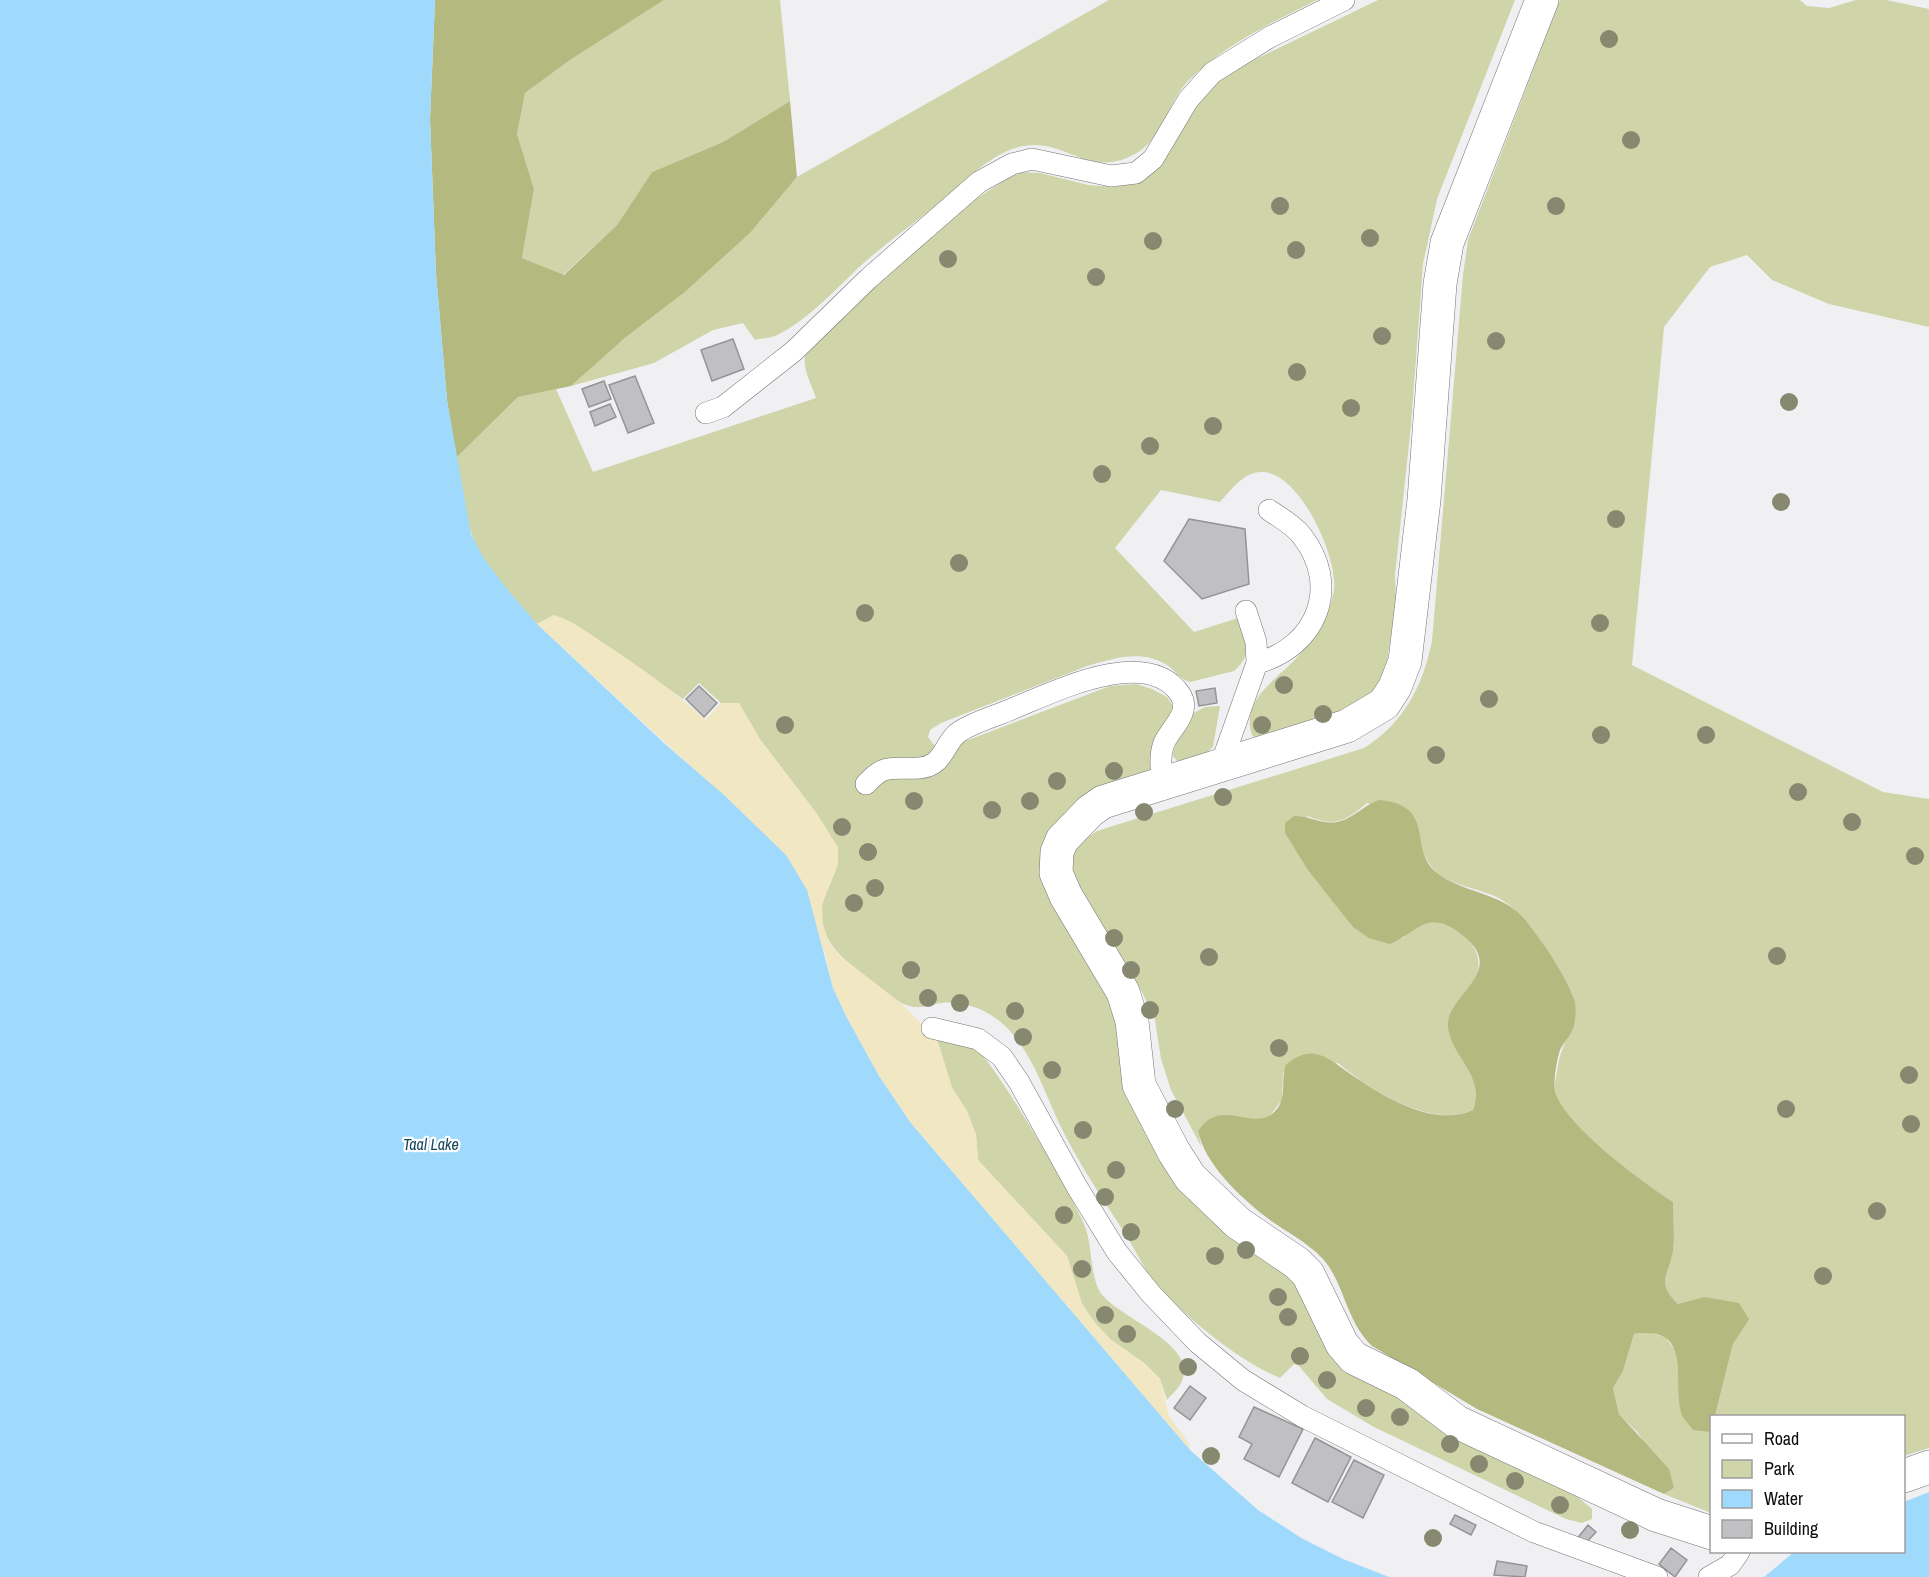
<svg xmlns="http://www.w3.org/2000/svg" width="1929" height="1577" viewBox="0 0 1929 1577" font-family="'Archivo Narrow',sans-serif">
	<rect width="100%" height="100%" fill="#f0f0f3"/>
	<path fill="#cfd4a9" d="M664 0H780L790 101 723 142 652 172 617 225 563 275 522 258 534 189 517 134 525 93 570 60Z
		M1109 0H1317C1273 22 1226 44 1190 79 1163 105 1165 147 1121 160 1074 174 1051 120 991 160 971 173 954 191 935 206 913 224 889 241 867 260 840 284 813 316 781 333 774 338 763 338 755 340L743 323 713 330 654 363 571 386 626 337 685 292 750 233 797 177Z
		M1378 0H1515L1437 199 1423 264 1411 425 1395 575 1396 602 1385 674 1378 688 1357 710 1256 739 1252 735C1239 699 1282 676 1300 654 1316 637 1330 613 1334 590 1338 558 1301 474 1263 472 1244 471 1231 490 1220 502L1161 490 1115 548 1194 632 1238 618C1249 638 1253 654 1234 671L1190 682C1179 679 1176 671 1167 665 1142 649 1114 658 1087 666L941 723 930 730 928 737 938 750 958 744 1110 686 1136 684 1152 689 1167 697 1173 706 1172 716 1151 770 1055 830 1117 1011 1123 1072 1296 1279 1336 1357 1573 1493 1592 1509V1519L1582 1523 1566 1519 1374 1427 1327 1399 1299 1366 1294 1364 1280 1378C1238 1361 1181 1314 1152 1279 1141 1264 1134 1247 1124 1232 1101 1196 1077 1161 1059 1123 1044 1091 1034 1058 1010 1031 993 1012 966 1000 941 1003 932 1004 923 1008 914 1007 898 1005 885 991 872 981 848 964 812 937 823 902 827 889 834 877 838 864L817 814 759 738 739 703H721L699 683 683 699 612 649 554 615 537 624C513 597 484 569 472 535 463 511 461 482 456 458L518 397 556 389 593 472 816 398C811 382 801 368 806 351L889 272 971 202 1008 178 1023 172 1040 173 1088 185 1115 187 1139 181 1197 100 1229 72Z
		M1560 0H1800L1807 6 1829 8 1856 0H1886L1929 9V327L1829 304 1772 280 1747 255 1710 267 1664 327 1632 665 1883 792 1929 799V1448L1904 1456V1416H1715L1733 1344 1748 1318 1704 1297 1678 1304C1655 1281 1669 1276 1673 1251 1675 1236 1673 1218 1673 1202 1641 1182 1564 1126 1555 1090 1554 1085 1556 1078 1557 1072 1563 1025 1591 1025 1561 975 1545 948 1529 917 1502 900 1479 886 1441 887 1427 860 1419 847 1421 831 1414 817L1367 803C1345 822 1335 827 1307 816L1336 902 1353 927 1403 938C1414 926 1427 916 1443 924 1465 934 1486 950 1476 977 1472 987 1462 994 1457 1004 1452 1013 1452 1026 1450 1036 1464 1059 1483 1083 1473 1110 1431 1129 1370 1090 1338 1063L1283 1073 1282 1100 1268 1118 1198 1131 1201 1146 1171 1090 1161 1059 1155 1020 1142 992 1070 879 1073 847 1097 831 1364 748C1403 724 1423 686 1432 641L1463 275 1468 240Z
		M1220 706 1213 747 1199 759 1180 765 1173 756C1174 740 1188 729 1192 714L1205 707Z
		M937 1039C948 1041 964 1041 973 1046 992 1057 1074 1198 1084 1224 1093 1245 1089 1270 1099 1290 1111 1316 1202 1343 1181 1383 1178 1389 1171 1395 1167 1400L1160 1379 1144 1363 1110 1339 1095 1323 1082 1304 1067 1256 978 1160 976 1135 967 1111 952 1088Z
		M1648 1332 1665 1337 1677 1352 1679 1389 1711 1431V1513L1664 1494 1674 1488 1638 1433 1619 1414 1613 1388 1623 1371 1634 1334Z"/>
	<path fill="#b3b97f" d="M435 0H664L570 60 525 93 517 134 534 189 522 258 564 275 617 225 652 172 723 142 790 101 797 177 750 233 685 292 626 337 571 386 518 397 456 458 447 400 436 274 430 119Z
		M1380 800C1437 806 1408 849 1436 872 1463 894 1505 892 1527 922 1544 944 1564 973 1574 999 1577 1006 1575 1020 1574 1026 1571 1035 1564 1042 1560 1050 1557 1059 1553 1082 1555 1091 1565 1126 1642 1182 1673 1202 1673 1218 1675 1236 1673 1251 1669 1276 1655 1281 1678 1304L1704 1297 1739 1303 1749 1319 1733 1344 1715 1416H1712L1711 1432 1693 1430C1690 1425 1684 1420 1682 1415 1671 1380 1695 1325 1634 1334L1623 1371 1613 1388 1619 1414 1669 1469 1674 1488 1664 1494 1477 1409 1372 1346C1345 1320 1345 1283 1322 1258 1306 1241 1284 1231 1266 1217 1239 1196 1205 1164 1198 1131 1223 1093 1258 1139 1279 1106 1286 1095 1281 1078 1286 1065 1315 1039 1332 1063 1358 1079 1389 1100 1436 1127 1473 1110 1486 1074 1451 1058 1448 1026 1445 996 1510 971 1462 935 1427 908 1421 930 1390 944L1369 938 1353 927 1308 870 1285 833V823L1294 816C1309 816 1323 825 1337 822 1354 819 1364 804 1380 800Z"/>
	<path fill="#f1e7c2" d="M554 615C572 620 587 632 602 642 638 666 674 690 705 720L721 703H739L759 738 817 814 838 847V864L822 904 823 924 829 942 839 955 902 1004 937 1039 952 1088 967 1111 976 1135 978 1160 1067 1256 1082 1304 1095 1323 1110 1339 1144 1363 1160 1379 1169 1416 1189 1444 1190 1450 910 1122 879 1076 846 1016 833 988 825 953 753 824 537 624Z"/>
	<path fill="#9fdafd" d="M0 0H435L430 119 436 274 447 400 471 534 483 557 503 584 537 624 665 744 724 795 786 855 807 890 833 988 846 1016 879 1076 910 1122 1190 1450 1258 1510 1303 1539 1343 1559 1389 1577H0Z
		M1929 1492V1577H1764L1794 1552H1904V1502Z"/>
	<path fill="#c0c0c2" stroke="#949496" stroke-width="1.5" d="M733 339 744 369 712 381 701 350Z
		M635 376 654 423 628 433 609 385Z
		M604 381 611 399 589 407 582 389Z
		M610 404 616 417 595 426 590 412Z
		M1189 519 1245 529 1249 584 1202 599 1164 561Z
		M699 686 717 703 704 717 686 699Z
		M1215 688 1217 703 1199 706 1196 691Z
		M1190 1386 1206 1398 1190 1420 1174 1408Z
		M1254 1407 1303 1429 1279 1477 1244 1459 1252 1444 1239 1437Z
		M1315 1438 1351 1457 1328 1502 1292 1483Z
		M1354 1460 1384 1475 1363 1518 1332 1502Z
		M1455 1515 1476 1525 1471 1535 1450 1524Z
		M1588 1525 1596 1532 1583 1546 1576 1540Z
		M1671 1548 1687 1560 1675 1577 1659 1564Z
		M1497 1561 1527 1566 1525 1577 1494 1575Z"/>
	<g fill="none" stroke-linecap="round" stroke-linejoin="round">
		<g stroke="#737475" stroke-width="22">
			<path id="lane" d="M706 413 723 407 794 351 869 278 979 182 1012 164 1032 159 1111 176 1136 173 1153 159 1188 100 1212 73 1270 37 1344 0
				M1257 663C1317 647 1341 586 1302 536 1293 524 1280 518 1269 510
				M1220 767 1257 663 1256 642 1246 611
				M866 784C871 779 877 772 884 770 899 765 920 773 934 763 945 756 947 740 959 732 975 721 997 716 1014 708 1054 692 1147 645 1180 694 1192 712 1171 728 1164 743 1159 756 1161 770 1163 784
				M932 1028 978 1039 1002 1057 1019 1082 1077 1187 1117 1252 1152 1295 1198 1343 1243 1380 1302 1416 1534 1532 1657 1577
				M1709 1577 1730 1565 1739 1552"/>
		</g>
		<g stroke="#737475" stroke-width="34">
			<path id="street" d="M1542 0 1447 243 1440 284 1424 500 1405 661 1395 687 1384 704 1347 726 1103 802 1090 811 1062 840 1057 852 1056 873 1066 896 1123 992 1132 1021 1139 1085 1174 1152 1190 1177 1238 1223 1297 1263 1308 1274 1342 1344 1354 1358 1407 1384 1457 1422 1656 1515 1712 1533
				M1904 1476 1929 1467"/>
		</g>
		<use href="#lane" stroke="#fff" stroke-width="21"/>
		<use href="#street" stroke="#fff" stroke-width="33"/>
	</g>
	<g fill="#86886f">
		<circle cx="1609" cy="39" r="9"/>
		<circle cx="1631" cy="140" r="9"/>
		<circle cx="1280" cy="206" r="9"/>
		<circle cx="1556" cy="206" r="9"/>
		<circle cx="1370" cy="238" r="9"/>
		<circle cx="1153" cy="241" r="9"/>
		<circle cx="1296" cy="250" r="9"/>
		<circle cx="948" cy="259" r="9"/>
		<circle cx="1096" cy="277" r="9"/>
		<circle cx="1382" cy="336" r="9"/>
		<circle cx="1496" cy="341" r="9"/>
		<circle cx="1297" cy="372" r="9"/>
		<circle cx="1789" cy="402" r="9"/>
		<circle cx="1351" cy="408" r="9"/>
		<circle cx="1213" cy="426" r="9"/>
		<circle cx="1150" cy="446" r="9"/>
		<circle cx="1102" cy="474" r="9"/>
		<circle cx="1781" cy="502" r="9"/>
		<circle cx="1616" cy="519" r="9"/>
		<circle cx="959" cy="563" r="9"/>
		<circle cx="865" cy="613" r="9"/>
		<circle cx="1600" cy="623" r="9"/>
		<circle cx="1284" cy="685" r="9"/>
		<circle cx="1489" cy="699" r="9"/>
		<circle cx="1323" cy="714" r="9"/>
		<circle cx="785" cy="725" r="9"/>
		<circle cx="1262" cy="725" r="9"/>
		<circle cx="1601" cy="735" r="9"/>
		<circle cx="1706" cy="735" r="9"/>
		<circle cx="1436" cy="755" r="9"/>
		<circle cx="1114" cy="771" r="9"/>
		<circle cx="1057" cy="781" r="9"/>
		<circle cx="1798" cy="792" r="9"/>
		<circle cx="1223" cy="797" r="9"/>
		<circle cx="914" cy="801" r="9"/>
		<circle cx="1030" cy="801" r="9"/>
		<circle cx="992" cy="810" r="9"/>
		<circle cx="1144" cy="812" r="9"/>
		<circle cx="1852" cy="822" r="9"/>
		<circle cx="842" cy="827" r="9"/>
		<circle cx="868" cy="852" r="9"/>
		<circle cx="1915" cy="856" r="9"/>
		<circle cx="875" cy="888" r="9"/>
		<circle cx="854" cy="903" r="9"/>
		<circle cx="1114" cy="938" r="9"/>
		<circle cx="1777" cy="956" r="9"/>
		<circle cx="1209" cy="957" r="9"/>
		<circle cx="911" cy="970" r="9"/>
		<circle cx="1131" cy="970" r="9"/>
		<circle cx="928" cy="998" r="9"/>
		<circle cx="960" cy="1003" r="9"/>
		<circle cx="1150" cy="1010" r="9"/>
		<circle cx="1015" cy="1011" r="9"/>
		<circle cx="1023" cy="1037" r="9"/>
		<circle cx="1279" cy="1048" r="9"/>
		<circle cx="1052" cy="1070" r="9"/>
		<circle cx="1909" cy="1075" r="9"/>
		<circle cx="1175" cy="1109" r="9"/>
		<circle cx="1786" cy="1109" r="9"/>
		<circle cx="1911" cy="1124" r="9"/>
		<circle cx="1083" cy="1130" r="9"/>
		<circle cx="1116" cy="1170" r="9"/>
		<circle cx="1105" cy="1197" r="9"/>
		<circle cx="1877" cy="1211" r="9"/>
		<circle cx="1064" cy="1215" r="9"/>
		<circle cx="1131" cy="1232" r="9"/>
		<circle cx="1246" cy="1250" r="9"/>
		<circle cx="1215" cy="1256" r="9"/>
		<circle cx="1082" cy="1269" r="9"/>
		<circle cx="1823" cy="1276" r="9"/>
		<circle cx="1278" cy="1297" r="9"/>
		<circle cx="1105" cy="1315" r="9"/>
		<circle cx="1288" cy="1317" r="9"/>
		<circle cx="1127" cy="1334" r="9"/>
		<circle cx="1300" cy="1356" r="9"/>
		<circle cx="1188" cy="1367" r="9"/>
		<circle cx="1327" cy="1380" r="9"/>
		<circle cx="1366" cy="1408" r="9"/>
		<circle cx="1400" cy="1417" r="9"/>
		<circle cx="1450" cy="1444" r="9"/>
		<circle cx="1211" cy="1456" r="9"/>
		<circle cx="1479" cy="1464" r="9"/>
		<circle cx="1515" cy="1481" r="9"/>
		<circle cx="1560" cy="1505" r="9"/>
		<circle cx="1630" cy="1530" r="9"/>
		<circle cx="1433" cy="1538" r="9"/>
	</g>
	<g text-anchor="middle" dominant-baseline="central" stroke-width="4.5" stroke-linejoin="round" paint-order="stroke">
		<g font-size="16" font-style="italic" fill="#15455d" stroke="#fff">
			<text x="431" y="1144">Taal Lake</text>
		</g>
	</g>
	<rect x="1710" y="1415" width="195" height="138" fill="#ffffff" stroke="#9e9e9e" stroke-width="1.5"/>
	<rect x="1722" y="1434" width="30" height="9" fill="#ffffff" stroke="#9e9e9e" stroke-width="1.5"/>
	<text x="1764" y="1445" font-size="18" fill="#0d0d0d">Road</text>
	<rect x="1722" y="1460" width="30" height="18" fill="#cfd4a9" stroke="#9e9e9e" stroke-width="1.5"/>
	<text x="1764" y="1475" font-size="18" fill="#0d0d0d">Park</text>
	<rect x="1722" y="1490" width="30" height="18" fill="#9fdafd" stroke="#9e9e9e" stroke-width="1.5"/>
	<text x="1764" y="1505" font-size="18" fill="#0d0d0d">Water</text>
	<rect x="1722" y="1520" width="30" height="18" fill="#c0c0c2" stroke="#9e9e9e" stroke-width="1.5"/>
	<text x="1764" y="1535" font-size="18" fill="#0d0d0d">Building</text>
</svg>
